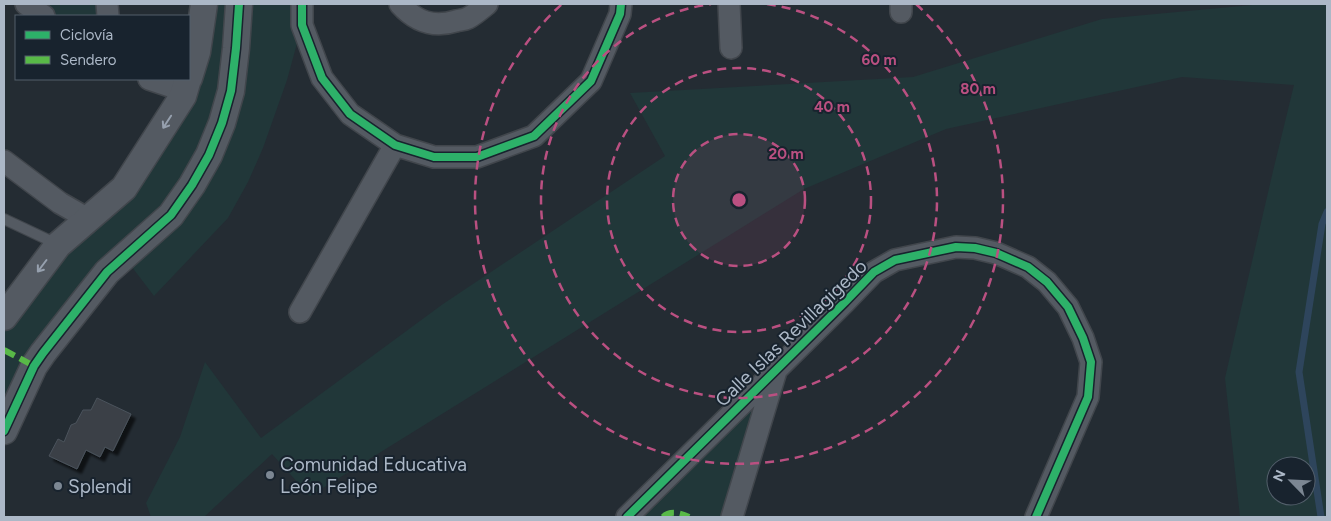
<svg xmlns="http://www.w3.org/2000/svg" width="1331" height="521" viewBox="0 0 1331 521" font-family="Figtree,sans-serif">
	<defs>
		<filter id="shadow"><feDropShadow dx="4.5" dy="4.5" stdDeviation="1" flood-color="#0009"/></filter>
	</defs>
	<rect width="100%" height="100%" fill="#242c33"/>
	<path fill="#213739" fill-rule="evenodd" d="M26 4H107L108 16H44Z
		M204 4H302V25L287 80 263 148 248 182 228 218 154 296 125 258 4 431V317L124 188 183 96Z
		M1263 4H1327V517H1240L1225 378 1273 171 1294 85 1182 77 946 129 804 189 310 496 272 454 204 517H151L146 503 180 437 205 362 261 438 443 304 665 156 630 93 913 77 1102 19ZM1276 466H1306V496H1276Z
		M777 368 732 517H627Z"/>
	<g fill="none" stroke-linecap="round" stroke-linejoin="round">
		<path stroke="#2e455c" stroke-width="7" d="M1321 517 1299 372 1322 224 1327 212"/>
	</g>
	<path fill="#3a4047" stroke="#4b535c" filter="url(#shadow)" d="M97 398 131 414 113 451 105 447 100 457 86 450 77 469 49 456 58 439 64 442 71 425 76 423 83 410H91Z"/>
	<g fill="none" stroke-linecap="round" stroke-linejoin="round">
		<g stroke="#41464c" stroke-width="12">
			<path id="service" d="M4 219 57 244"/>
		</g>
		<g stroke="#41464c" stroke-width="24">
			<path id="minor" d="M26 4 44 16
				M107 4 108 16
				M302 4V25L322 78 350 114 395 145 434 157H477L534 136 591 81 620 14 621 4
				M400 4C416 22 433 28 456 21 460 20 464 20 468 18 474 15 481 9 487 4
				M729 4 731 48
				M901 12V4
				M149 79 185 91
				M4 161 60 203 88 219
				M300 312 395 145
				M627 517 845 302 874 272 895 260 956 247 975 248 996 253 1028 267 1047 282 1068 307 1083 338 1091 362 1088 397 1036 517
				M732 517 776 371"/>
		</g>
		<g stroke="#41464c" stroke-width="29">
			<path id="tertiary" d="M189 78 197 52 204 4
				M4 317 58 245 124 188 183 96 188 79
				M4 431 34 366 43 353 107 272 171 215 192 185 209 155 222 123 231 91 236 48 239 4"/>
		</g>
		<use href="#service" stroke="#545a62" stroke-width="10"/>
		<use href="#minor" stroke="#545a62" stroke-width="21"/>
		<use href="#tertiary" stroke="#545a62" stroke-width="26"/>
		<path stroke="#58b947" stroke-width="6" stroke-dasharray="12 6" stroke-linecap="butt" d="M4 350 34 366
			M663 517C670 510 681 513 689 517"/>
		<g stroke="#18232e" stroke-width="11">
			<path id="cycleway" d="M302 4V25L322 78 350 114 395 145 434 157H477L534 136 591 81 620 14 621 4
				M4 431 34 366 43 353 107 272 171 215 192 185 209 155 222 123 231 91 236 48 239 4
				M627 517 845 302 874 272 895 260 956 247 975 248 996 253 1028 267 1047 282 1068 307 1083 338 1091 362 1088 397 1036 517"/>
		</g>
		<use href="#cycleway" stroke="#2db169" stroke-width="8"/>
	</g>
	<defs><path id="oneway-shaft" d="M-6 0H5M1.5-3L5.5 0L1.5 3" fill="none" stroke-width="1.6" stroke-linecap="round" stroke-linejoin="round" transform="scale(1.25)"/></defs>
	<g stroke="#96a0ae">
		<use href="#oneway-shaft" transform="translate(167 122) rotate(123)"/>
		<use href="#oneway-shaft" transform="translate(42 266) rotate(127)"/>
	</g>
	<circle cx="739" cy="200" r="66" fill="#ba5081" fill-opacity=".12"/>
	<g fill="none" stroke="#ba5081" stroke-width="2.5" stroke-dasharray="9 6">
		<circle cx="739" cy="200" r="66"/>
		<circle cx="739" cy="200" r="132"/>
		<path d="M767 4A198 198 0 1 1 711 4"/>
		<path d="M916 4A264 264 0 1 1 562 4"/>
	</g>
	<g fill="#7c8793" stroke="#18232e" stroke-width="2">
		<circle cx="270" cy="475" r="5"/>
		<circle cx="58" cy="486" r="5"/>
	</g>
	<g text-anchor="middle" dominant-baseline="central" stroke-width="4" stroke-linejoin="round" paint-order="stroke">
		<g font-size="19" fill="#acb8c7" stroke="#18232e">
			<text transform="translate(791 333) rotate(-44)">Calle Islas Revillagigedo</text>
		</g>
		<g font-size="19" fill="#acb8c7" stroke="#18232e" text-anchor="start">
			<text x="280" y="464">Comunidad Educativa<tspan x="280" dy="22">León Felipe</tspan></text>
			<text x="68" y="486">Splendi</text>
		</g>
	</g>
	<circle cx="739" cy="200" r="8" fill="#ba5081" stroke="#18232e" stroke-width="2.5"/>
	<g font-size="15" text-anchor="middle" font-weight="bold" fill="#ba5081" stroke="#18232e" stroke-width="4" stroke-linejoin="round" paint-order="stroke">
		<text x="879" y="65">60 m</text>
		<text x="978" y="94">80 m</text>
		<text x="832" y="112">40 m</text>
		<text x="786" y="159">20 m</text>
	</g>
	<rect width="1331" height="521" fill="none" stroke="#acb8c7" stroke-width="10"/>
	<rect x="15" y="15" width="175" height="65" fill="#18232e" stroke="#535f6b"/>
	<rect x="25" y="31" width="25" height="8" fill="#2db169" stroke="#535f6b"/>
	<text x="60" y="40" font-size="15" fill="#acb8c7">Ciclovía</text>
	<rect x="25" y="56" width="25" height="8" fill="#58b947" stroke="#535f6b"/>
	<text x="60" y="65" font-size="15" fill="#acb8c7">Sendero</text>
	<g transform="translate(1291 481) rotate(294)"><circle r="24" fill="#18232e" stroke="#535f6b"/>
	<path d="M0-4L9 19L0 12L-9 19Z" fill="#7c8793"/>
	<text y="-8" font-size="14" font-weight="bold" text-anchor="middle" fill="#acb8c7">N</text>
	</g>
</svg>
